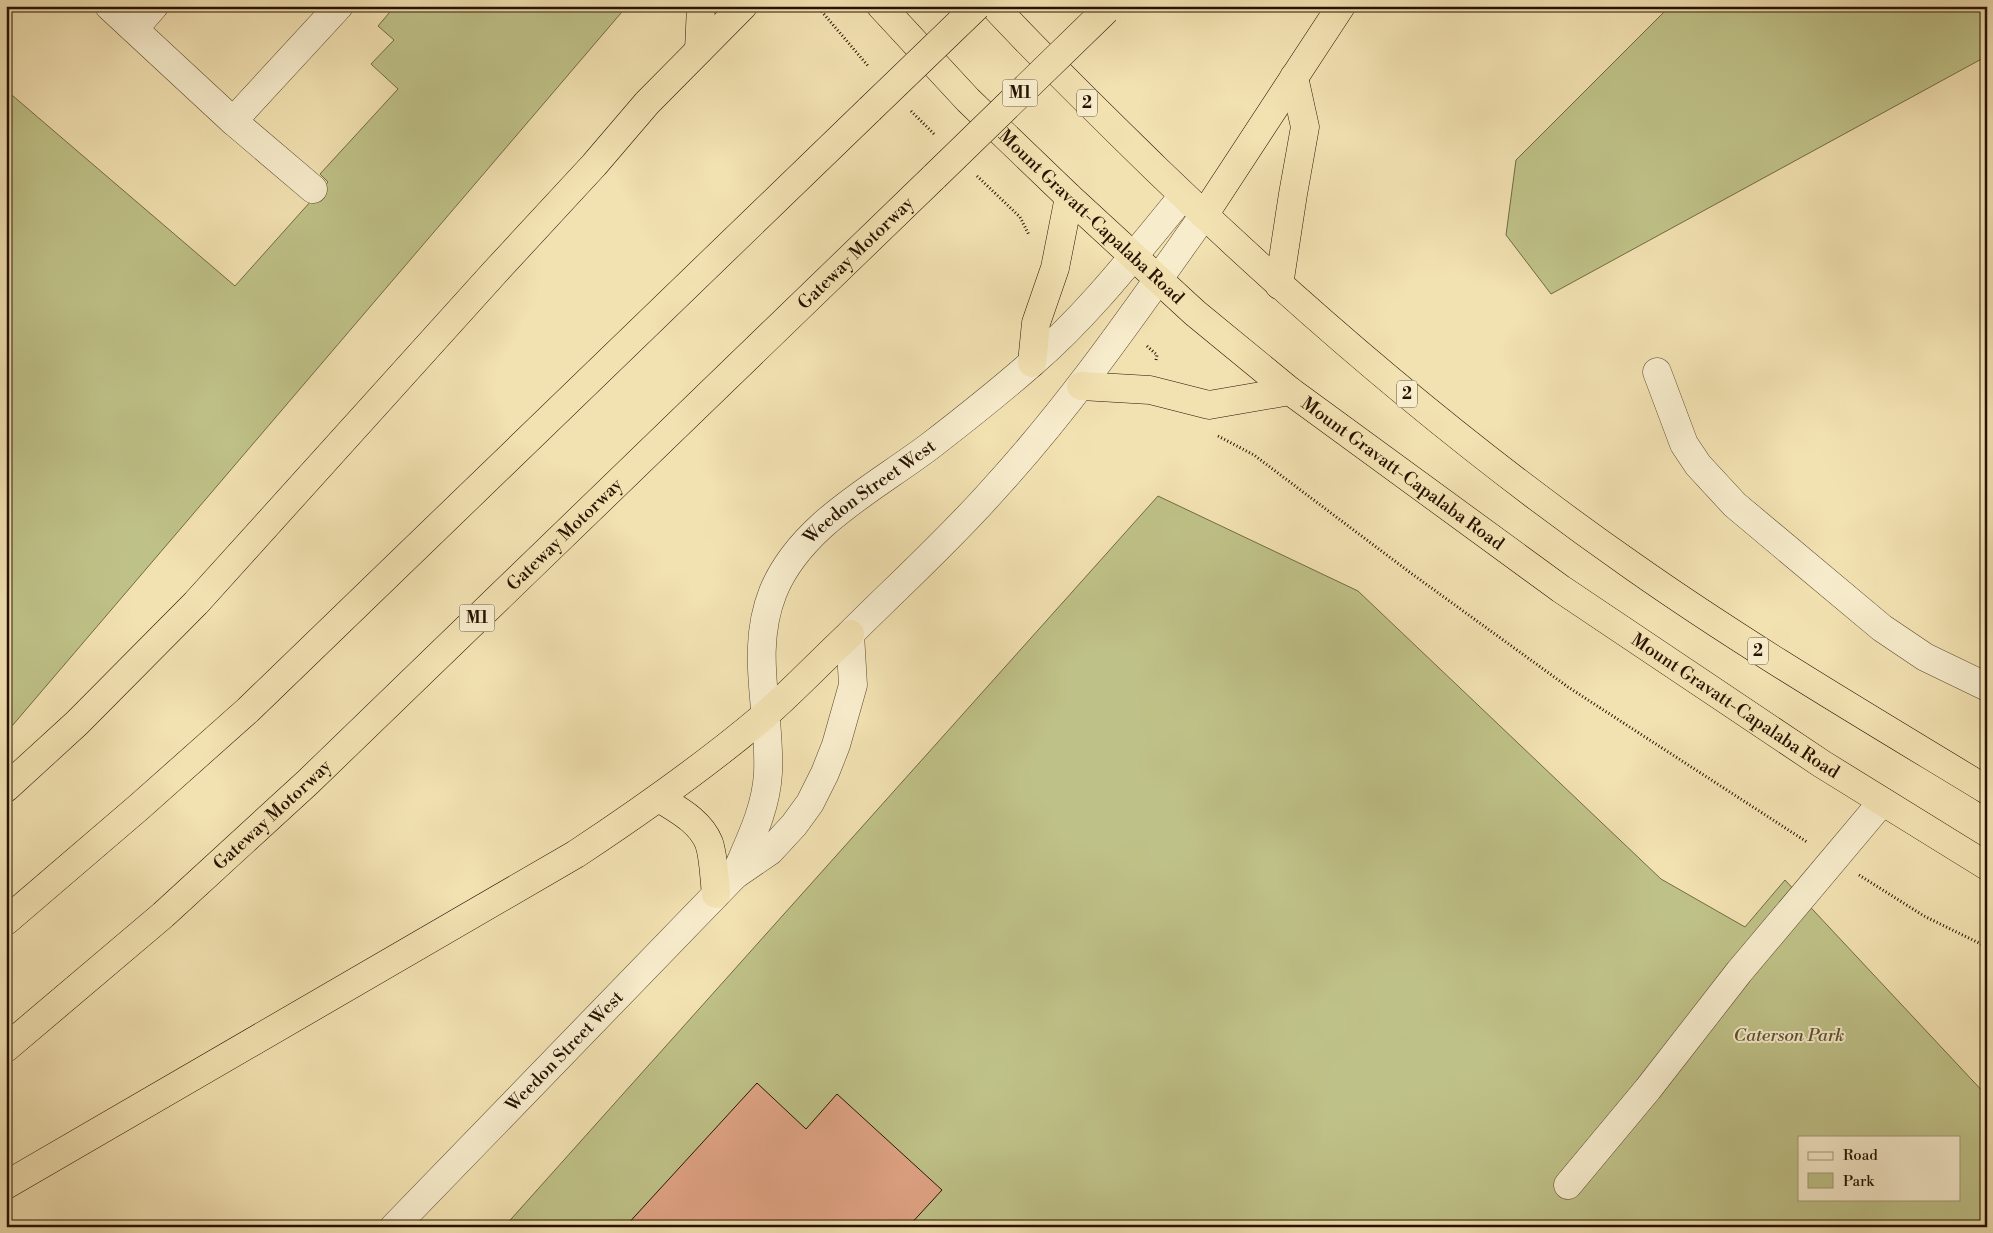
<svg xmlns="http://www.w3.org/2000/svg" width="1993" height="1233" viewBox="0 0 1993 1233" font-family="'Libre Bodoni',serif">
	<rect width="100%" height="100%" fill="#f2e1b1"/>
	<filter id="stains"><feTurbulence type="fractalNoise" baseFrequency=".004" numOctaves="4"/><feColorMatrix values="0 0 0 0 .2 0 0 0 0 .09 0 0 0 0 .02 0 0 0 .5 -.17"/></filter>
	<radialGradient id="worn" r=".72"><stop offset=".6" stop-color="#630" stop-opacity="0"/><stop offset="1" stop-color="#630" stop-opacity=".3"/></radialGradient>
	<path fill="#bfc288" stroke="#726a44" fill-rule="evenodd" d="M395 6H627L6 733V90L235 286 328 182 320 174 398 89 371 64 394 40 378 26Z
		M1670 6H1987V56L1551 294 1506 235 1516 160Z
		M1158 496 1358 591 1661 879 1745 927 1785 880 1987 1096V1227H504ZM1799 1137H1959V1199H1799Z"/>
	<path fill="#e0a485" stroke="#261200" d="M757 1083 806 1129 837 1094 942 1190 908 1227H625Z"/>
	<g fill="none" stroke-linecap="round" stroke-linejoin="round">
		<g stroke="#59462c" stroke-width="29">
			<g id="minor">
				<path d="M109 6 233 121 313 189"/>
				<path d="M134 29 154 6"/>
				<path d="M233 121 339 6"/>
				<path d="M1657 372 1684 444 1698 465 1735 505 1882 628 1925 657 1987 687"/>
				<path id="s1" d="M735 875C749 842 766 810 768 773 771 711 749 652 773 592 800 525 876 487 930 446 965 419 999 392 1032 363 1089 314 1135 254 1183 196"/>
				<path d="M1568 1185 1648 1089 1739 972 1882 802"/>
				<path id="s2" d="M394 1227 735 875 770 851 794 825 810 803 825 773 836 745 853 685 850 634C898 586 949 540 994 489 1072 404 1137 309 1204 215"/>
			</g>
		</g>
		<g stroke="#261200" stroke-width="29">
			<g id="highway">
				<path id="s3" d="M881 6 968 100 1069 197 1195 313 1290 391 1561 589 1822 764 1987 866"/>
				<path d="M994 6C1046 62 1101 115 1156 169 1304 312 1462 447 1631 565 1746 646 1867 717 1987 790"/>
				<path d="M699 50 701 6"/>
				<path d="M1204 215 1341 6"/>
				<path d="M1279 285 1293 194 1305 127 1294 77"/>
				<path d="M1032 363 1036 323 1055 268 1069 197"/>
				<path d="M1081 386 1150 390 1209 405 1290 391"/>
				<path d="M6 788 77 723 196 603 495 272 594 165 647 103 743 6"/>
				<path d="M659 798C678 810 700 821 709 843 714 858 714 878 716 894"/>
				<path d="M6 921 139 807 248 710 870 109"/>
				<path id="s4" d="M6 1048 163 915 308 782 935 176"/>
				<path d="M6 1185 576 854C641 811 705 766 764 716 794 690 821 661 850 634"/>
			</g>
		</g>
		<path stroke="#261200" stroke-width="3" stroke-dasharray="1 2.5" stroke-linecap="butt" d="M817 6 869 67
			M911 111 935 135
			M977 176 1020 217 1029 235
			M1147 346 1157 355 1156 360
			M1218 436 1254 455 1408 571 1568 687 1807 842
			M1859 875 1924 916 1987 947"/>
		<use href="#minor" stroke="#f7eccc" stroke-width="28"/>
		<use href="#highway" stroke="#f2e1b1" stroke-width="28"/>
		<g stroke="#261200" stroke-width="29" stroke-linecap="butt">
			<path id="highway-bridge" d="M870 109 977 6
				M935 176 1106 10"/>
		</g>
		<use href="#highway-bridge" stroke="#f2e1b1" stroke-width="28"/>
	</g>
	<g text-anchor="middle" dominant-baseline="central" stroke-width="4" stroke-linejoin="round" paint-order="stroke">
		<g fill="#f7eccc" stroke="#65533d" stroke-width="1">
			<rect x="1002.5" y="79.5" width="35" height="27" rx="4"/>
			<rect x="1077" y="89.5" width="20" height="27" rx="4"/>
			<rect x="1397" y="380.5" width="20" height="27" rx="4"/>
			<rect x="459.5" y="604.5" width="35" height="27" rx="4"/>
			<rect x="1748" y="637.5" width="20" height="27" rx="4"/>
		</g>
		<g font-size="16" font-weight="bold" fill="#261200">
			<text x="1020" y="93">M1</text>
			<text x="1087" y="103">2</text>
			<text x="1407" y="394">2</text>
			<text x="477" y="618">M1</text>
			<text x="1758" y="651">2</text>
		</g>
		<g font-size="18" fill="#261200" stroke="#f7eccc">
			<text stroke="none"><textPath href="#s3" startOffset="298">Mount Gravatt-Capalaba Road</textPath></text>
			<text stroke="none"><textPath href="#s4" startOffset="1164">Gateway Motorway</textPath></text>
			<text stroke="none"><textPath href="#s3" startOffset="702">Mount Gravatt-Capalaba Road</textPath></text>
			<text stroke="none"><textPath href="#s1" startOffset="432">Weedon Street West</textPath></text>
			<text stroke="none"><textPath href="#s4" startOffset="759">Gateway Motorway</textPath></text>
			<text stroke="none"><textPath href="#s3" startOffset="1108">Mount Gravatt-Capalaba Road</textPath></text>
			<text stroke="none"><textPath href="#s4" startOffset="354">Gateway Motorway</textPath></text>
			<text stroke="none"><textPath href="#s2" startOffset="245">Weedon Street West</textPath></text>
		</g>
		<g font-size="18" font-style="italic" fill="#5c5030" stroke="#f7eccc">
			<text x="1789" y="1035">Caterson Park</text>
		</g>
	</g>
	<rect width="1993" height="1233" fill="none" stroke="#f2e1b1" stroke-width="25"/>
	<rect x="8" y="8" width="1978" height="1218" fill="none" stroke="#261200" stroke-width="2.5"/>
	<rect x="12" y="12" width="1968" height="1208" fill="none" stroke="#261200"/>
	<rect x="1798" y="1136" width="162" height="65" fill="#f7eccc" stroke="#a3957a"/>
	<rect x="1808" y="1152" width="25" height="8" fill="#f7eccc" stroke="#a3957a"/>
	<text x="1843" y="1160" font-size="15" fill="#261200">Road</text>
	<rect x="1808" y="1173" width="25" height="15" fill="#bfc288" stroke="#a3957a"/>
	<text x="1843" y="1186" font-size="15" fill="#261200">Park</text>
	<rect width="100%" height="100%" filter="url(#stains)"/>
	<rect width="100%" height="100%" fill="url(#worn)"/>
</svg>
